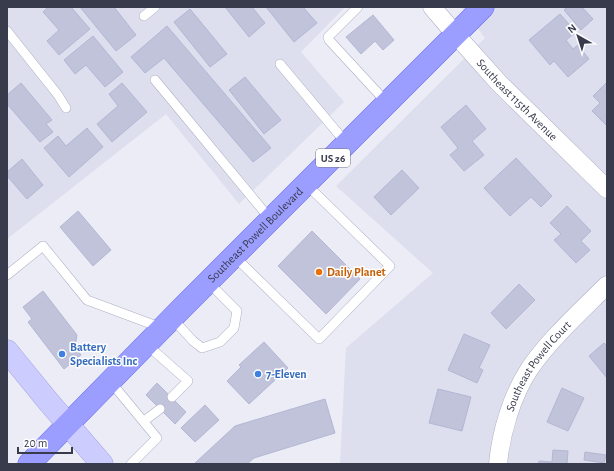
<svg xmlns="http://www.w3.org/2000/svg" width="614" height="471" viewBox="0 0 614 471" font-family="'Alegreya Sans',sans-serif">
	<rect width="100%" height="100%" fill="#ebecf6"/>
	<path fill="#dddeee" d="M7 7H345L301 52 344 102 239 204 166 114 7 239Z
		M461 7H607V464H340L346 348 433 273 336 186 485 38Z"/>
	<path fill="#c0c3d9" stroke="#b2b7d4" d="M48 7H71L90 29 59 55 47 41 59 30 43 12Z
		M80 7H114L136 35 116 51Z
		M225 7H252L265 23 249 37Z
		M266 7H303L317 23 294 42Z
		M567 7H582L593 19 581 30 564 10Z
		M190 9 227 54 210 67 174 22Z
		M560 14 576 32 566 40 573 49 578 45 589 59 568 77 554 61 550 65 529 40Z
		M373 15 394 40 383 50 375 41 361 54 346 37Z
		M167 26 271 148 253 162 164 58 145 73 131 57Z
		M93 36 123 72 105 87 86 65 75 74 64 60Z
		M245 77 281 120 264 134 229 90Z
		M21 83 52 120 46 124 53 132 40 142 7 104V95Z
		M122 83 147 112 112 142 97 124 118 106 109 94Z
		M606 83 607 84V126L592 111 600 103 593 96Z
		M466 105 486 129 472 141 484 155 464 171 450 155 458 148 441 127Z
		M87 128 103 147 69 177 44 148 58 136 66 146Z
		M516 158 552 196 541 207 531 197 510 216 484 188Z
		M22 159 43 185 27 199 7 176V172Z
		M402 170 419 188 391 215 374 197Z
		M567 206 591 231 581 241 590 250 576 263 554 240 561 234 550 223Z
		M78 211 111 250 93 266 60 227Z
		M312 231 360 279 326 314 278 266Z
		M519 284 535 300 506 329 491 313Z
		M43 291 77 335 75 347 81 355 64 369 28 322 32 319 23 307Z
		M464 334 490 345 479 368 483 370 477 383 448 370Z
		M264 342 288 368 249 404 227 381 241 367 239 365Z
		M604 343 607 346V378L589 356Z
		M157 383 186 412 175 424 146 395Z
		M562 388 584 398 568 431 547 422Z
		M438 389 471 397 462 431 429 423Z
		M325 399 335 433 254 458 247 464H194L235 426Z
		M205 405 219 420 195 442 181 428Z
		M553 450 568 451 567 464H538L539 461 552 462Z
		M585 452 606 455 604 463 584 460Z"/>
	<g fill="none" stroke-linecap="round" stroke-linejoin="round">
		<g stroke="#adafc2" stroke-width="10">
			<path id="lane" d="M358 7 328 37 329 40 388 104
				M144 16 155 7
				M7 31 58 95 66 108
				M280 64 347 144
				M155 80 271 220
				M234 256 319 339 390 266 307 185
				M7 275 43 246 87 300 162 328
				M172 318 193 341 202 348 220 342 234 328 237 311 208 282
				M146 344 188 381 172 397
				M110 381 157 438 131 464
				M144 421 160 409"/>
		</g>
		<g stroke="#adafc2" stroke-width="19">
			<g id="street">
				<path id="s1" d="M432 7 456 35 499 83 607 189"/>
				<path id="s2" d="M498 464C501 432 512 395 530 368 550 339 582 310 607 285"/>
			</g>
		</g>
		<g stroke="#a1a2e4" stroke-width="23">
			<path id="secondary" d="M7 351 47 400 102 464"/>
		</g>
		<g stroke="#656bea" stroke-width="23">
			<g id="primary">
				<path id="s3" d="M29 464 182 308 483 7"/>
			</g>
		</g>
		<use href="#lane" stroke="#fff" stroke-width="9"/>
		<use href="#street" stroke="#fff" stroke-width="18"/>
		<use href="#secondary" stroke="#cdccff" stroke-width="22"/>
		<use href="#primary" stroke="#9b9eff" stroke-width="22"/>
	</g>
	<circle fill="#e8710a" stroke="#fff" stroke-width="1.5" cx="319" cy="272" r="4"/>
	<g fill="#3f7fe0" stroke="#fff" stroke-width="1.5">
		<circle cx="62" cy="354" r="4"/>
		<circle cx="258" cy="374" r="4"/>
	</g>
	<g text-anchor="middle" dominant-baseline="central" stroke-width="3" stroke-linejoin="round" paint-order="stroke">
		<rect fill="#fff" stroke="#747681" stroke-width="1" x="316" y="149" width="34" height="18" rx="3"/>
		<g font-size="11" font-weight="bold" fill="#383b4b">
			<text x="333" y="158">US 26</text>
		</g>
		<g font-size="12" fill="#383b4b" stroke="#fff">
			<text stroke="none"><textPath href="#s1" startOffset="126">Southeast 115th Avenue</textPath></text>
			<text stroke="none"><textPath href="#s3" startOffset="322">Southeast Powell Boulevard</textPath></text>
			<text stroke="none"><textPath href="#s2" startOffset="108">Southeast Powell Court</textPath></text>
		</g>
		<g font-size="12" font-weight="bold" fill="#c56008" stroke="#fff" text-anchor="start">
			<text x="327" y="272">Daily Planet</text>
		</g>
		<g font-size="12" font-weight="bold" fill="#366cbe" stroke="#fff" text-anchor="start">
			<text x="70" y="347">Battery<tspan x="70" dy="14">Specialists Inc</tspan></text>
			<text x="266" y="374">7-Eleven</text>
		</g>
	</g>
	<rect width="614" height="471" fill="none" stroke="#383b4b" stroke-width="16"/>
	<g transform="translate(578 36) rotate(321)" stroke="#ffffff" stroke-width="3" paint-order="stroke">
	<path d="M0-3L7 15L0 10L-7 15Z" fill="#383b4b"/>
	<text y="-6" font-size="11" font-weight="bold" text-anchor="middle" fill="#383b4b">N</text>
	</g>
	<path d="M18 447v6h54v-6" fill="none" stroke="#383b4b" stroke-width="2"/>
	<text x="24" y="447" font-size="12" fill="#383b4b" stroke="#ffffff" stroke-width="3" paint-order="stroke">20 m</text>
</svg>
